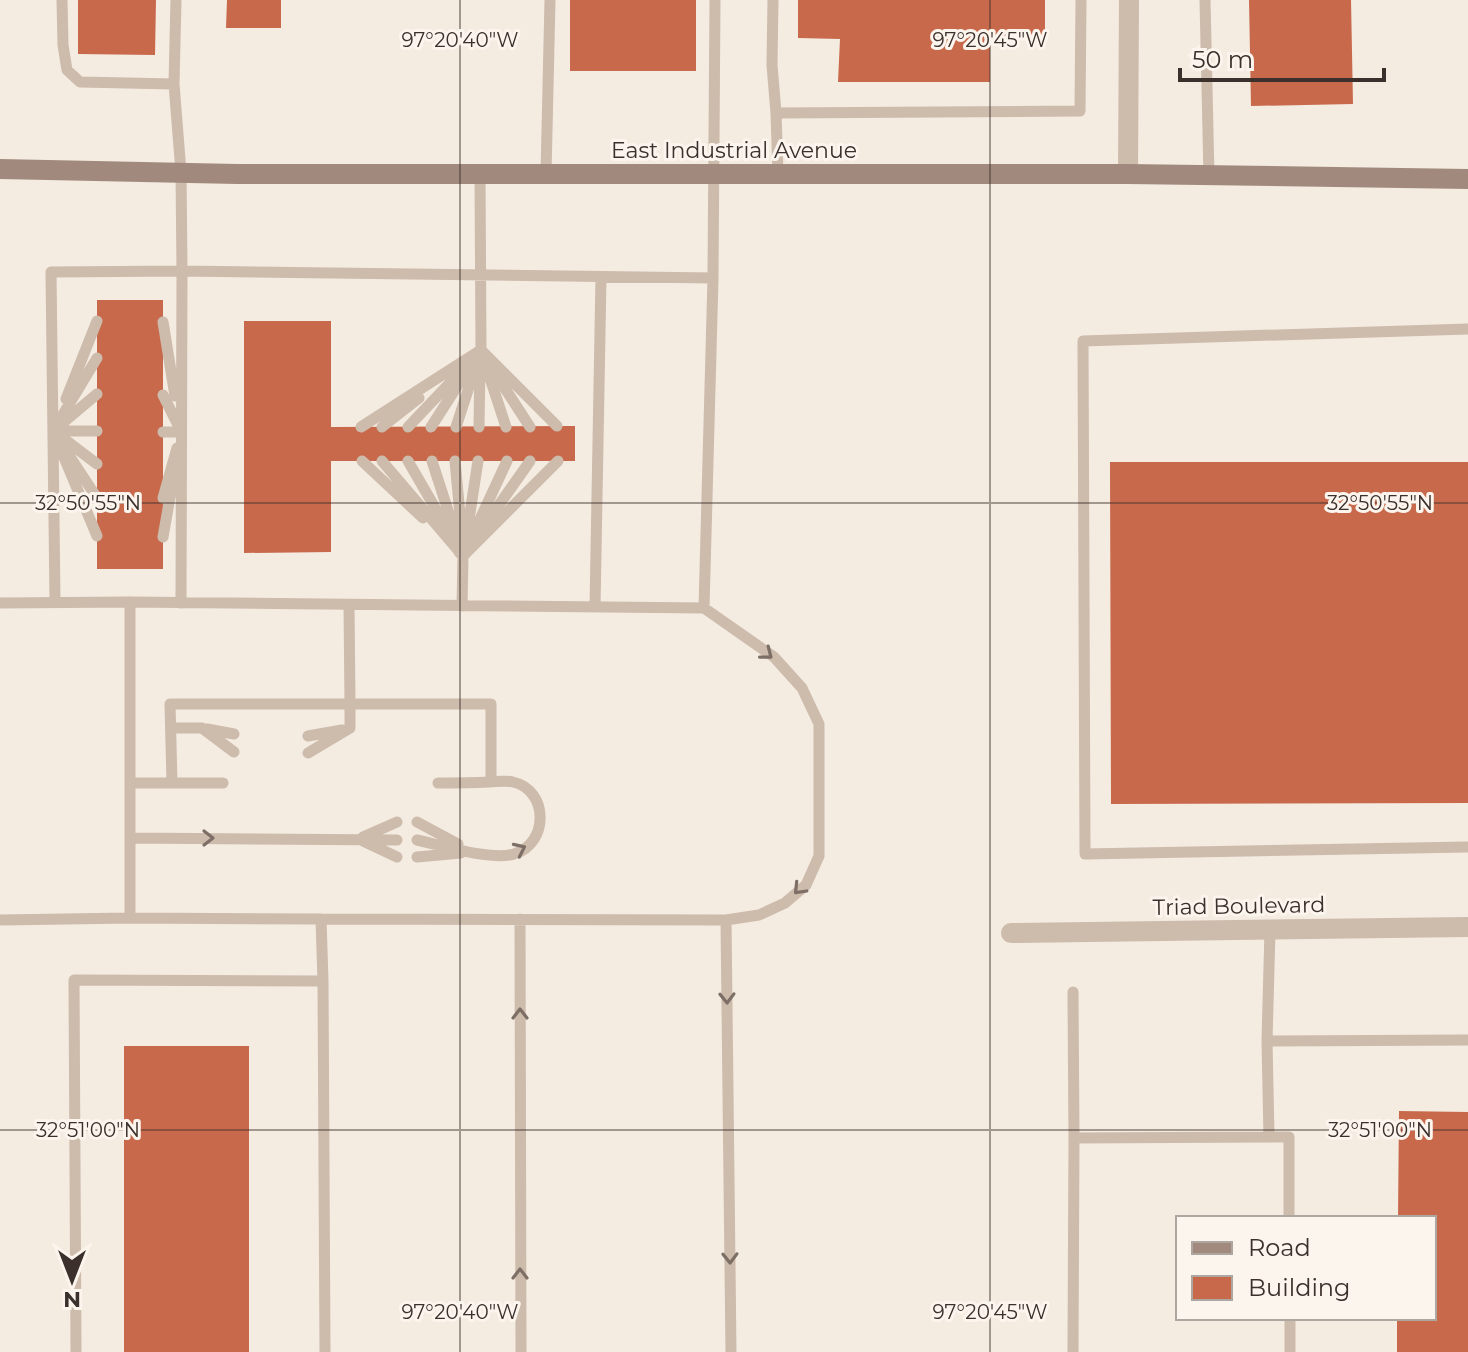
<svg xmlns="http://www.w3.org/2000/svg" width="1468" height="1352" viewBox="0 0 1468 1352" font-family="Montserrat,sans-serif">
	<rect width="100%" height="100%" fill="#f4ebe1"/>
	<path fill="#c8694b" d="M78 0H156L155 55 78 54Z
		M227 0H281V28H226Z
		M570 0H696V71H570Z
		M798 0H1045V40L990 39V82H838L840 39 798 38Z
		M1249 0H1351L1353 104 1251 106Z
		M97 300H163V569H97Z
		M244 321H331V427L575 426V461H331V552L244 553Z
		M1110 462H1468V803L1111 804Z
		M124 1046H249V1352H124Z
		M1399 1111 1468 1112V1352H1397V1318H1434V1218H1398Z"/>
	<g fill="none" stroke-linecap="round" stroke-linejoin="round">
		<path stroke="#cdbbac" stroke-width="11" d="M62 0 63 45 67 70 80 82 174 84
			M176 0 174 84 181 172 182 271 181 603
			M773 0 772 65 776 113
			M1205 0 1209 176
			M480 174 481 350 557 426
			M546 174 550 0
			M778 174 776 113 1080 111 1081 0
			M163 322 175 396
			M1468 329 1083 341 1085 854 1468 847
			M97 358 53 431 97 394
			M486 366 506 427
			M493 370 530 427
			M163 395 180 429
			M66 399 97 321
			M361 427 481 350 484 356
			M382 427 419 398
			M408 427 467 365
			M431 427 465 374
			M456 427 481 350 479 353
			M479 427 480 363
			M54 431H97
			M163 432H181
			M60 436 97 464
			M362 461 423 518
			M382 461 463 556 408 461
			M432 461 455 532
			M455 461 462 536
			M530 461 463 556 558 461
			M97 498 53 431 97 536
			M163 498 177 448
			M475 530 507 461
			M163 537 176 463
			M459 552 463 556 462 606
			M464 552 478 461
			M55 602 51 272 182 271 713 278
			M0 603 130 602 704 608 713 278 715 0
			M595 607 601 277
			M171 728H202L234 752
			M207 729 234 734
			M308 736 342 730
			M308 753 350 728V704H491V782
			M130 783H223
			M172 783 170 704H350L349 605
			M417 822 458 844
			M363 837 397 822
			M130 838 397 840
			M417 840C441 845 491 861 514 854 549 844 549 790 513 782 505 780 495 782 488 782 471 783 455 783 438 783
			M363 841 397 857
			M417 857 461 853
			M130 918 321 919 323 981
			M321 919 726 920 759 915 785 903 806 885 819 856V724L802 688 774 657 704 608
			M520 919 521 1352
			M0 920 130 918V602
			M726 920 731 1352
			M1270 930 1267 1041 1269 1137H1289V1218
			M1073 992 1074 1138
			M1267 1041 1468 1040
			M1290 1318V1352
			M76 1352 74 980 323 981 325 1352
			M1073 1352 1074 1138 1269 1137"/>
		<path stroke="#cdbbac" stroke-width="20" d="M1128 174 1129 0
			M1011 933 1468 927"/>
		<path stroke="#a18a7d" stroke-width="20" d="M0 169 237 174H1128L1468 179"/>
	</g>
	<defs><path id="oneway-chevron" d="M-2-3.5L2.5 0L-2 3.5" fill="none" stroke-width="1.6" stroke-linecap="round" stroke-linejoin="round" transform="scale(2)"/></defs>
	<g stroke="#7d6f65">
		<use href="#oneway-chevron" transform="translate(767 654) rotate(38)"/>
		<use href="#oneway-chevron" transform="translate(208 838)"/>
		<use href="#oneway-chevron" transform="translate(520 849) rotate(-25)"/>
		<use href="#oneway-chevron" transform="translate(799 889) rotate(134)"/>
		<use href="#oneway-chevron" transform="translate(727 998) rotate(89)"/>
		<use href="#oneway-chevron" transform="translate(520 1014) rotate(-90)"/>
		<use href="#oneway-chevron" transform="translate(730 1258) rotate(89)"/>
		<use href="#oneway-chevron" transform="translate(520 1274) rotate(-90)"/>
	</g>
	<path fill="none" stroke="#3b302b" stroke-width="2" stroke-opacity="0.45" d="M460 0V1352M990 0V1352M0 503H1468M0 1130H1468"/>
	<g text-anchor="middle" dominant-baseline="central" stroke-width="6" stroke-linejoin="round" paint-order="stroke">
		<g font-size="22" fill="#3b302b" stroke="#fbf5ee">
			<text x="734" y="150">East Industrial Avenue</text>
			<text transform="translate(1239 906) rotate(-1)">Triad Boulevard</text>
		</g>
	</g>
	<g font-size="20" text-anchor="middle" fill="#3b302b" stroke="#fbf5ee" stroke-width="6" stroke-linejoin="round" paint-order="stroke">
		<text x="460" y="47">97°20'40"W</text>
		<text x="990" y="47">97°20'45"W</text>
		<text x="1380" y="510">32°50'55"N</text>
		<text x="88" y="510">32°50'55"N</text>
		<text x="1380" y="1137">32°51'00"N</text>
		<text x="88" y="1137">32°51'00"N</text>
		<text x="460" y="1319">97°20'40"W</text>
		<text x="990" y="1319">97°20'45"W</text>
	</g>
	<rect x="1176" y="1216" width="260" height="104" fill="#fbf5ee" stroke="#aea6a0" stroke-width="2"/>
	<rect x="1192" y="1242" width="40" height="12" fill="#a18a7d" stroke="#aea6a0" stroke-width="2"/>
	<text x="1248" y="1256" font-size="24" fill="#3b302b">Road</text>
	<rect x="1192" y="1276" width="40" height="24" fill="#c8694b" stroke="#aea6a0" stroke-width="2"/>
	<text x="1248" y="1296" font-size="24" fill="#3b302b">Building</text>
	<g transform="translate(72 1280) rotate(180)" stroke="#fbf5ee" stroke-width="6" paint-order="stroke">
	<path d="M0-6L14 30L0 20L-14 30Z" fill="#3b302b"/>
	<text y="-12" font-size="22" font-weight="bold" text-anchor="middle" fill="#3b302b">N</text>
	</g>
	<path d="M1180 68v12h204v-12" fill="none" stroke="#3b302b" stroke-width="4"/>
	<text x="1192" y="68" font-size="24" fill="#3b302b" stroke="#fbf5ee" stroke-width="6" paint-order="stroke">50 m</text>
</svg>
